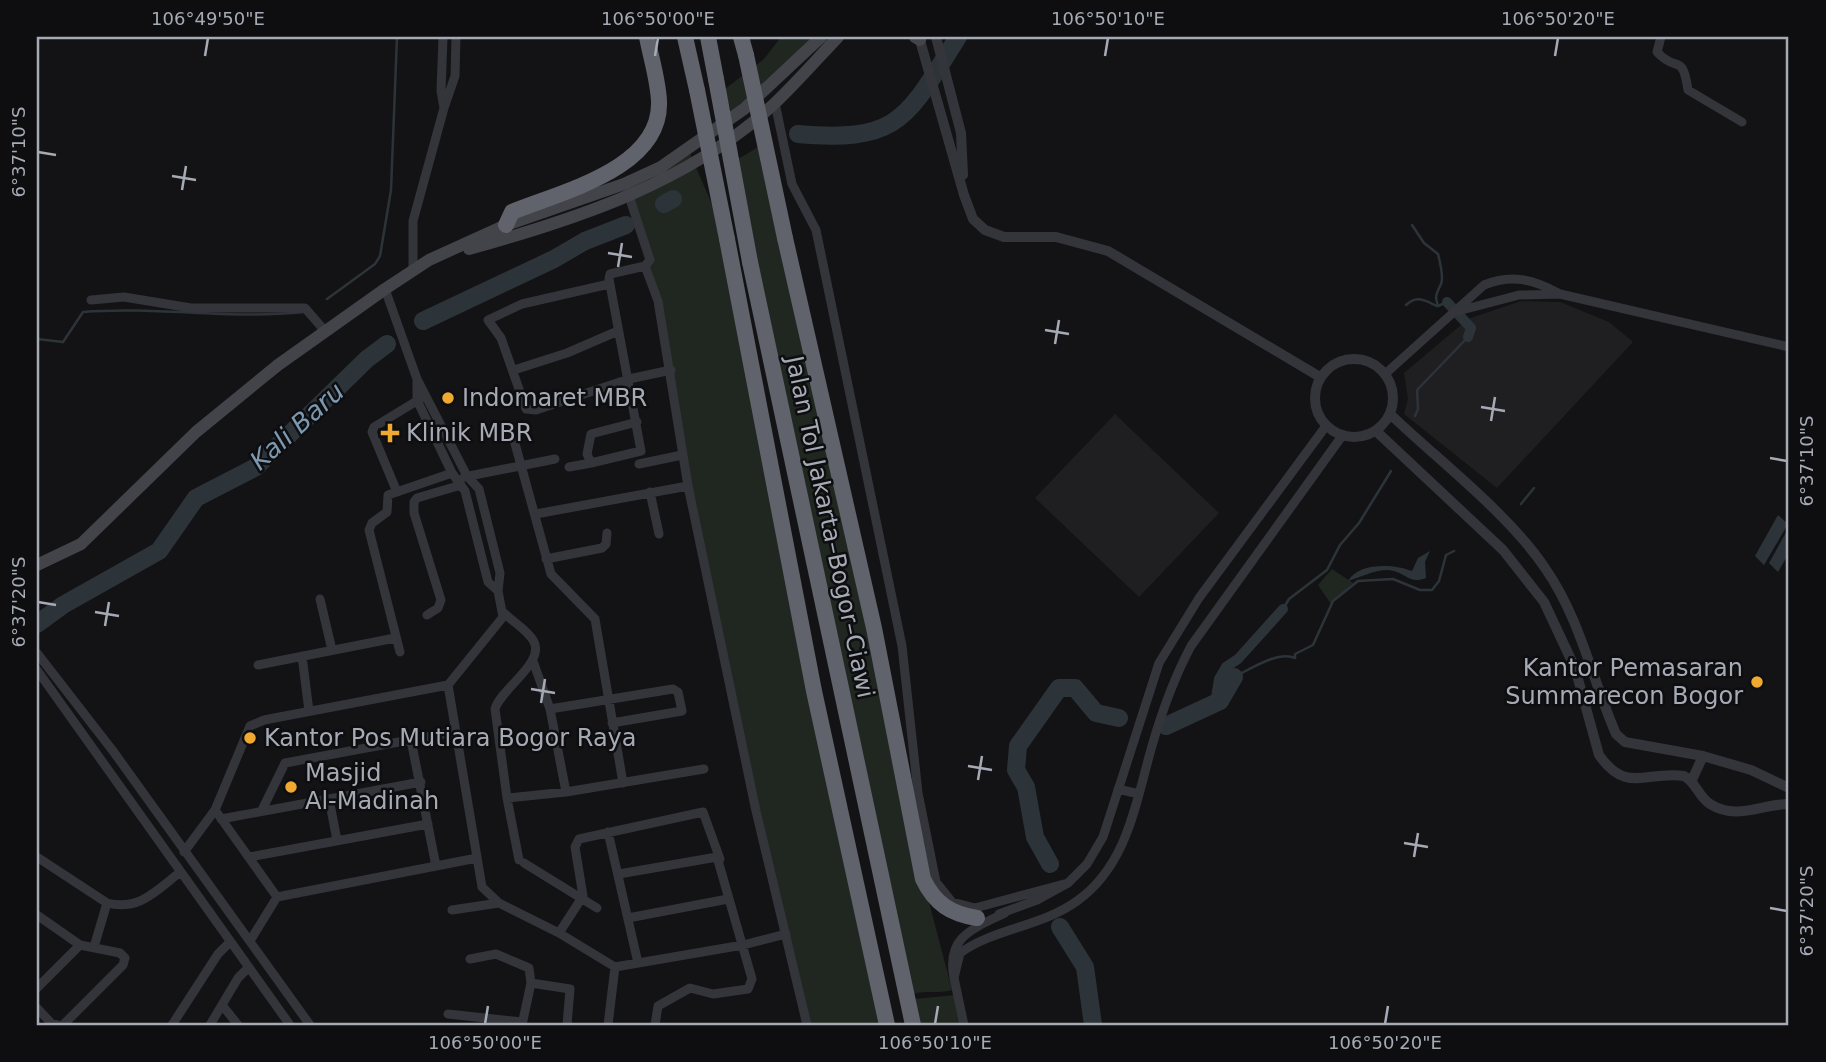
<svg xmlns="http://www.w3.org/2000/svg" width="1826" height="1062" viewBox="0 0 1826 1062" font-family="'DejaVu Sans',sans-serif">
	<rect width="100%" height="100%" fill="#131315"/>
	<path fill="#1f1f22" d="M1521 301 1560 302 1609 322 1633 342 1497 488 1404 414 1408 399 1404 373 1468 319Z
		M1115 414 1219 513 1139 597 1035 498Z"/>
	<path fill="#1f2720" d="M781 37H814L732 116 725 89 764 59Z
		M763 144 923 879 952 990C939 994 927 990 912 994L730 164Z
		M688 149 727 239 887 1025H807L682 455 671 370 648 277 650 259 624 184Z
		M1332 569 1353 583 1331 604 1318 585Z
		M956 995 962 1025H919L914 999Z"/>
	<path fill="#2c343a" d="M1778 515 1788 524 1764 565 1755 556Z
		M1789 527V553L1778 572 1769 563Z
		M1430 551 1425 562 1426 578C1410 584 1408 575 1394 571 1380 567 1362 577 1348 581 1359 562 1394 564 1412 571L1418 558Z"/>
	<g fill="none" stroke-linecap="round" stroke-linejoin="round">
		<path stroke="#2c343a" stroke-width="2.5" d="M1412 225 1424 243 1438 254C1440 262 1444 277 1441 284 1437 293 1434 295 1438 306L1447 302
			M327 299 375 264 380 256 391 190 397 37
			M1406 305C1417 295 1424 300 1437 306
			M37 339 63 342 83 312C157 306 230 320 304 312
			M1415 416 1418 409 1417 390 1468 337
			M1521 504 1534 488
			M1283 609 1289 599 1327 570 1340 545 1359 523 1391 471
			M1234 677C1249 670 1278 650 1295 658V654L1313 645 1333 601 1358 581 1393 579 1420 590H1432L1439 581 1446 555 1454 551"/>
		<path stroke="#2c343a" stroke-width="10" d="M1447 302 1471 328 1468 337
			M1215 704 1219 679 1226 667 1238 659 1283 609"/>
		<path stroke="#2c343a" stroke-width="18" d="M798 134C901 143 907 117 958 37
			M664 204 673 199
			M423 321 554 259 585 241 626 225
			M37 624 63 605 159 551 196 498 256 467 367 359 387 344
			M1166 726 1220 701 1234 677
			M1050 864 1035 837 1026 787 1016 770 1018 746 1059 688H1075L1096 713 1119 718
			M1060 927 1085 967 1093 1025"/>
		<path stroke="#34353a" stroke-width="9" d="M443 37 441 91 444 108
			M1661 37 1657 52C1677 74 1682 51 1688 90L1742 122
			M775 103 792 184 816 230 902 646 918 793 936 882 952 902 975 908 1068 883
			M629 196 650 260 645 266 658 301 688 486 756 811 807 1025
			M413 270V221L444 108 455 76 456 37
			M609 284 522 304 488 320 501 338 526 409 536 410 629 379 671 370
			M385 289 417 379 467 476 479 489 500 573 498 591 503 617 448 685 482 887 499 903 559 933 615 967 743 945 786 934
			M91 300 124 297 191 308H305L325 331
			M1458 311 1519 295 1560 294 1789 347
			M514 370 567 353 618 331
			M1385 374 1484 285C1511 274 1533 279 1558 293
			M417 381V400L452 473 465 491 488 582 498 591
			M637 422 591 434 587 454 591 463 641 451 609 279 610 274 645 266
			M514 440 551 574 595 619 623 783
			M639 464 682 455
			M569 467 591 463
			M464 477 555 459
			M397 492 372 432 374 427 420 399
			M650 492 659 534
			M536 514 688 486
			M546 559 602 548 606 544 607 533
			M320 599 332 650
			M504 613C513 622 526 629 533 640 547 662 501 688 495 709L507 798 519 860
			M427 615 438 608 441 600 414 513V502L417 498 461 485
			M400 652 369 530 372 523 387 512 388 495 452 473
			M37 653 113 751 310 1025
			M302 656 309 711
			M533 661 550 709 566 792
			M258 665 395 638
			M37 670 290 1025
			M550 709 673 689 678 692 682 711 612 723
			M411 740 436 866
			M1118 789 1139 794
			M507 798 566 792 704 769
			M329 799 337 840
			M215 810 277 897 477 858
			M262 810 285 763 453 732
			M221 819 421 782
			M608 832 638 963
			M184 852 215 810 250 726 264 720 448 685
			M37 857 107 903C139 911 156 891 179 873
			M249 857 428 824
			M524 863 597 908
			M619 874 717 857 752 979 748 989 713 994 690 988 658 1006 655 1025
			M452 910 499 903
			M1005 913C972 929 946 937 954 978L960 953C995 928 1041 927 1077 901 1128 865 1136 801 1152 746 1162 711 1174 678 1191 646L1342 436
			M999 914 1037 900 1068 883 1087 864 1103 837 1159 663 1199 598 1326 426
			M37 915 80 945 120 953 125 958 123 965 63 1025
			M628 918 728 899
			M559 933 583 896 575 847 579 839 703 812 720 859
			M250 941 277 897
			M94 947 107 903
			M470 959 496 954 529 968 531 983 522 1025
			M954 978 964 1025
			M531 983 570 989 567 1025
			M37 988 80 945
			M222 1005 238 1025
			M37 1008 51 1023 58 1025
			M448 1014 522 1022
			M172 1025 218 954 229 943
			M210 1025 238 978 247 969
			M608 1025 615 967"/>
		<path stroke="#34353a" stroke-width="10" d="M919 37 964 195 973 219 985 230 1004 237H1056L1108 251 1320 377
			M936 37 961 133 963 175
			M1315 398a39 39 0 1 1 78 0a39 39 0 1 1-78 0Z
			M1390 414C1438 460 1509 514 1545 568 1580 618 1592 679 1616 734L1625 742 1703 756 1751 770 1789 788
			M1376 431 1503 550 1544 602 1575 668 1599 755C1627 795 1647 770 1684 776 1696 782 1698 796 1710 804 1737 821 1761 804 1789 804
			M1692 780 1703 756"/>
		<path stroke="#42444a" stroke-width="12" d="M915 37 920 40
			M469 249C577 219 691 182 775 103 797 82 817 59 838 37
			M37 565 81 544 196 432 278 365 385 289 429 260 506 225 624 184 661 167 744 109 821 37"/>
		<path stroke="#60636b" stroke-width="16" d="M685 37 697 90
			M708 37 716 79
			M741 37 746 55
			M506 225 512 212C560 192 662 169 659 101 658 80 651 58 647 37
			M785 238 874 628 923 879C935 904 951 914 977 918
			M727 239 814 691 887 1025
			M750 262 913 1025"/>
		<path stroke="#60636b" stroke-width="16" d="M746 55 785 238
			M716 79 750 262
			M697 90 727 239"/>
	</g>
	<path fill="none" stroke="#a5aab5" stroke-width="2.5" d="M205 56 208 38M655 56 658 38M1105 56 1108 38M1555 56 1558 38M38 152 56 155M172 176 196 180M182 190 186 166M608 253 632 257M618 267 622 243M1045 330 1069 334M1055 344 1059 320M1481 407 1505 411M1491 421 1495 397M1770 458 1787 461M38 602 56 605M95 612 119 616M105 626 109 602M531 689 555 693M541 703 545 679M968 766 992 770M978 780 982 756M1404 843 1428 847M1414 857 1418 833M1770 908 1787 911M485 1024 488 1006M935 1024 938 1006M1385 1024 1388 1006"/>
	<g fill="#efa931" stroke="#0e0e10" stroke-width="2.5">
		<circle cx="448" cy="398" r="7"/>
		<path d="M386.5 422.5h7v7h7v7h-7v7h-7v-7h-7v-7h7z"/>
		<circle cx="1757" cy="682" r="7"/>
		<circle cx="250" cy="738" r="7"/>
		<circle cx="291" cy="787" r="7"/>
	</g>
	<g text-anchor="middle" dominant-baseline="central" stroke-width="5" stroke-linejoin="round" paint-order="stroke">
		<g font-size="24" fill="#a5aab5" stroke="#0e0e10" text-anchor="start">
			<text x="462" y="398">Indomaret MBR</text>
			<text x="406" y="433">Klinik MBR</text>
			<text x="1743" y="668" text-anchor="end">Kantor Pemasaran<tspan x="1743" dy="28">Summarecon Bogor</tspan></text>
			<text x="264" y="738">Kantor Pos Mutiara Bogor Raya</text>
			<text x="305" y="773">Masjid<tspan x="305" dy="28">Al-Madinah</tspan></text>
		</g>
		<g font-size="24" fill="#a5aab5" stroke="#0e0e10">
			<text transform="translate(830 527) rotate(78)">Jalan Tol Jakarta–Bogor–Ciawi</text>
		</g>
		<g font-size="26" font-style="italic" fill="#7c99b0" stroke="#0e0e10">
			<text transform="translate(297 426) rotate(-42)">Kali Baru</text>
		</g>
	</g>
	<rect width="1826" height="1062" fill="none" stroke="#0e0e10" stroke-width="77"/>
	<rect x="38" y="38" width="1749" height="986" fill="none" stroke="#a5aab5" stroke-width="2.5"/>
	<g font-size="18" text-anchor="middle" fill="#a5aab5">
		<text x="208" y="25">106°49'50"E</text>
		<text x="658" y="25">106°50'00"E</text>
		<text x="1108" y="25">106°50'10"E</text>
		<text x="1558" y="25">106°50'20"E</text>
		<text transform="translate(19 152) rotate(-90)" y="6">6°37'10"S</text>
		<text transform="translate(1807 461) rotate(-90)" y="6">6°37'10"S</text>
		<text transform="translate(19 602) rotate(-90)" y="6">6°37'20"S</text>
		<text transform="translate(1807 911) rotate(-90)" y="6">6°37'20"S</text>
		<text x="485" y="1049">106°50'00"E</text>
		<text x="935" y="1049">106°50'10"E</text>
		<text x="1385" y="1049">106°50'20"E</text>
	</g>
</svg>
